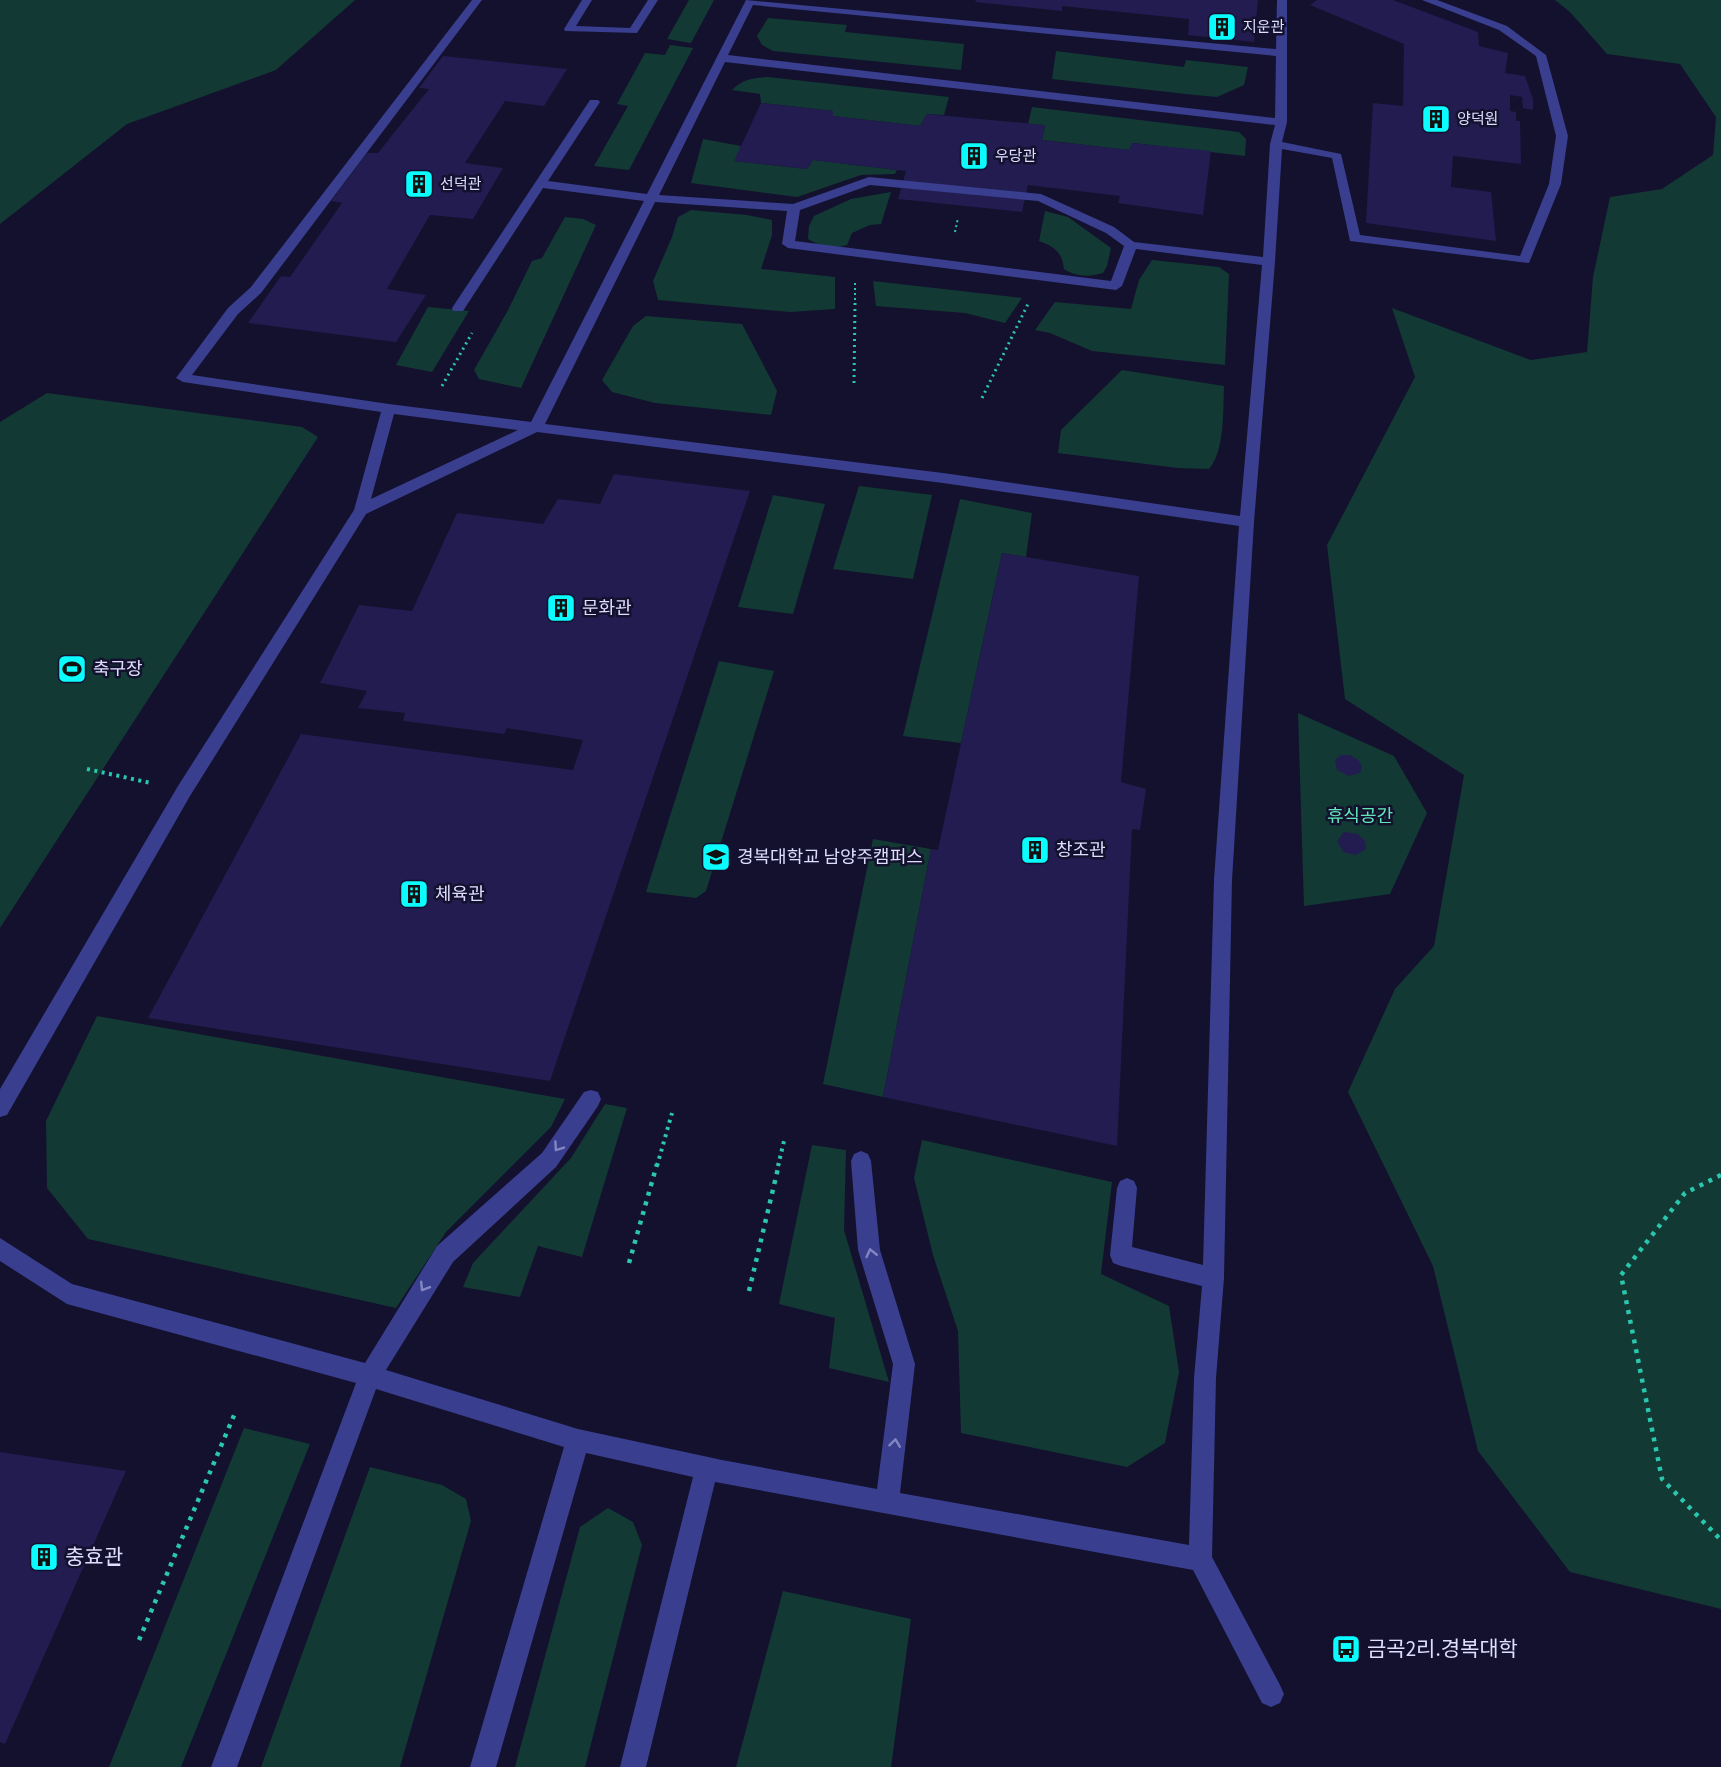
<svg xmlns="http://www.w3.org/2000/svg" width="1721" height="1767" viewBox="0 0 1721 1767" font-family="'Source Sans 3','Noto Sans KR',sans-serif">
	<rect width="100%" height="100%" fill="#13112e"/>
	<path fill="#133934" d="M0 0H355L276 70 127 124 0 224Z
		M689 0H714L691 43 667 39Z
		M1555 0H1721V1609L1570 1572 1478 1451 1433 1266 1348 1092 1395 989 1434 946 1464 775 1345 699 1327 545 1415 377 1392 308 1531 360 1587 352 1593 277 1610 197 1662 189 1713 155 1716 117 1680 64 1607 54 1570 12Z
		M768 18 847 25 845 32 964 44 961 70 773 51 762 45 757 36Z
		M670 45 693 48 629 170 594 166 628 106 617 104 645 53 665 55Z
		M1056 51 1184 67 1186 60 1248 67 1244 85 1217 97 1195 95 1052 79Z
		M768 77 949 97 944 115 927 114 920 126 833 116V111L761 103 760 94 732 90C743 79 753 78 768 77Z
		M1032 107 1239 132 1246 139 1245 156 1133 143 1129 150 1042 140 1045 126 1028 124Z
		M703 139 741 146 735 161 807 169 813 160 897 170 895 174 861 175 797 197 691 183Z
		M891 192 881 224 870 225 852 233 847 245C831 250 822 247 808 239L809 226 814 216 851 199Z
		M691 210 747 215 772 220V235L761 269 835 277V309L790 312 658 300 653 281 672 237 678 217Z
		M1045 211 1068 217 1111 248 1107 266 1103 273C1088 277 1077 277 1064 269 1062 252 1055 247 1039 241Z
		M565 217 583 219 596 225 521 388 479 379 474 370 507 312 532 261 542 258Z
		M1152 260 1219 267 1229 274 1225 365 1092 351 1050 333 1035 330 1055 302 1131 309 1139 280Z
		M873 281 1022 298 1005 323 965 313 876 306Z
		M428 307 469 311 432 372 396 365Z
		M646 316 742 324 777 391 771 415 655 403 612 392 602 380 633 326Z
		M1122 370 1224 386C1223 409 1225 451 1209 469L1178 468 1058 453 1061 430Z
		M47 393 302 427 318 437 0 928V422Z
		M859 486 932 495 913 579 833 569Z
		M773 495 825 504 793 614 738 607Z
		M960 499 1032 513 1026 557 1002 553 961 743 903 736Z
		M719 661 774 671 706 891 696 898 646 892Z
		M1298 713 1394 756 1427 813 1390 894 1304 906Z
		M873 839 931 849 883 1097 823 1084Z
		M97 1016 565 1099 551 1127 446 1232 396 1308 88 1239 47 1188 46 1121Z
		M605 1104 627 1108 582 1257 538 1246 520 1297 463 1287 473 1263 571 1158Z
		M922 1140 1112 1182 1101 1274 1169 1306 1179 1372 1165 1443 1127 1467 961 1433 958 1331 933 1255 914 1178Z
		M812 1145 846 1150 844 1230 889 1382 829 1368 835 1318 779 1304Z
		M244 1428 310 1444 181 1767H109Z
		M370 1467 442 1485 466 1499 471 1521 400 1767H261Z
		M608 1508 633 1522 642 1545 585 1767H515L580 1527Z
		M783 1591 911 1619 891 1767H736Z"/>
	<path fill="#221c50" d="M976 0H1258L1254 42 1188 35 1189 19 1062 6V11L975 2Z
		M1317 0H1393L1478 32 1479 46 1508 53 1505 73 1525 76 1533 99V110L1523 108 1522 97 1510 95V111L1516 112V121H1520L1521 164 1453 156 1451 187 1491 192 1496 241 1366 223 1373 103 1403 106 1404 44 1310 5Z
		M443 56 567 69 544 106 505 101 465 163 503 168 473 219 430 215 387 289 426 295 396 342 248 323 281 276 290 277 342 203 331 201 367 153H378L429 89 419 88Z
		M761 103 833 111V116L920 126 927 114 1045 125 1042 140 1129 150 1132 143 1211 151 1203 215 1118 203 1120 196 1028 185 1022 212 898 199 906 171 813 160 807 169 734 161Z
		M614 474 750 491 550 1081 148 1018 301 734 573 770 583 740 507 728 504 734 403 721 405 713 358 708 367 691 320 683 359 605 412 611 457 513 543 524 558 499 600 504Z
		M1002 553 1139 576 1121 782 1146 789 1140 830 1132 829 1117 1146 883 1097 931 849 938 850Z
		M1341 755H1350L1358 760 1362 767 1360 773 1349 776 1337 770 1335 760Z
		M1344 832 1358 834 1365 841 1366 849 1356 855 1343 852 1337 841Z
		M0 1452 126 1471 5 1744 0 1742Z"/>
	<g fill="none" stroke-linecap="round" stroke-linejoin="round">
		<path stroke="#2bc6af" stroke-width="2" stroke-dasharray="2 3" stroke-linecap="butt" d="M955 232 958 218
			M855 305V282"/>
		<path stroke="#2bc6af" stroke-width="3" stroke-dasharray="2 4" stroke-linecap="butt" d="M854 383 855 303
			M442 386 472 333
			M982 398 1028 304"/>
		<path stroke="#2bc6af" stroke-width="4" stroke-dasharray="3 4.5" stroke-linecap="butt" d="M87 769 151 783
			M657 1166 672 1113
			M778 1166 785 1137"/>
		<path stroke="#2bc6af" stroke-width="4.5" stroke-dasharray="4 6" stroke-linecap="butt" d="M1721 1175 1685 1193 1621 1275 1662 1479 1721 1540
			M629 1263 657 1164
			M749 1291 779 1164
			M139 1640 235 1413"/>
		<path fill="#393e8f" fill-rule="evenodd" d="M472 0H482L261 293 238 314 192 375 389 404 531 422 644 201 543 188 463 311H453L452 308 590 100H598L600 102 548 181 647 194 746 0 1276 49 1277 0H1287V122L1282 142 1341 154 1360 235 1520 256 1549 184 1556 136 1536 56 1499 30 1422 0H1437L1507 26 1546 55 1568 136 1561 184 1529 263 1350 241 1332 158 1282 149 1275 262 1254 522 1232 880 1224 1278 1216 1378 1212 1557 1280 1685 1284 1694 1280 1703 1271 1707 1262 1703 1193 1570 715 1482 646 1767H620L693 1477 586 1453 496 1767H470L564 1447 376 1389 237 1767H211L356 1383 67 1304 0 1261V1238L72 1284 365 1363 437 1246 542 1153 584 1092 591 1090 598 1092 601 1099 598 1106 556 1167 453 1262 386 1370 578 1429 722 1460 877 1489 893 1364 858 1250 851 1161 854 1154 861 1151 868 1154 871 1161 880 1250 915 1364 900 1493 1189 1545 1194 1378 1202 1286 1121 1266 1113 1263 1110 1255 1117 1188 1120 1181 1127 1178 1134 1181 1137 1188 1132 1247 1203 1265 1214 880 1239 526 943 483 537 432 366 514 190 796 7 1115 0 1117V1089L178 786 354 510 381 412 183 382 176 378 228 308 251 287ZM753 5 1276 56 1275 118 728 55ZM725 62 1275 125 1270 144 1263 257 1134 242 1114 227 1041 194 869 177 793 204 659 195ZM870 185 1038 201 1106 233 1124 246 1111 281 795 241 800 210ZM655 202 787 211 782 244 788 248 1116 290 1122 286 1136 249 1262 265 1240 516 943 473 545 424ZM394 414 518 430 371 499Z
			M582 0H592L576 26 630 28 648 0H658L637 33 565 31 564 29Z"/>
	</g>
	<defs><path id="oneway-chevron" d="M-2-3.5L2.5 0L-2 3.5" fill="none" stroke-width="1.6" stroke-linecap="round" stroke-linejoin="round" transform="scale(1.5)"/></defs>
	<g stroke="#8486c1">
		<use href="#oneway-chevron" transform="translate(558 1147) rotate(125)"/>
		<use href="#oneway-chevron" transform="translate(871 1253) rotate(-103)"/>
		<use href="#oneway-chevron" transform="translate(424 1287) rotate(122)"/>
		<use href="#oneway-chevron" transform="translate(895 1443) rotate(-83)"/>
	</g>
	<defs>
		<g id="building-square" transform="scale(1.5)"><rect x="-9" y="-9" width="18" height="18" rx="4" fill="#0afcff" stroke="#13112e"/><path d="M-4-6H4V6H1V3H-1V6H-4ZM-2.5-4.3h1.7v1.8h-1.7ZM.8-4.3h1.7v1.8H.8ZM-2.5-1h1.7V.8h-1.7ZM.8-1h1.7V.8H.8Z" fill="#111"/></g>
		<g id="stadium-square" transform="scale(1.5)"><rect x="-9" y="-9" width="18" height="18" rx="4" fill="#0afcff" stroke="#13112e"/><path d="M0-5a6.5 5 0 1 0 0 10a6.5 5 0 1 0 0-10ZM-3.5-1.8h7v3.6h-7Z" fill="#111"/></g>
		<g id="university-square" transform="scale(1.5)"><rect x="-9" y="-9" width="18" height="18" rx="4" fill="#0afcff" stroke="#13112e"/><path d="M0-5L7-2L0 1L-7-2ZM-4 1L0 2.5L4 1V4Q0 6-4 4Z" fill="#111"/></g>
		<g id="bus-square" transform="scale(1.5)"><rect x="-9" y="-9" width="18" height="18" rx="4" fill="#0afcff" stroke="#13112e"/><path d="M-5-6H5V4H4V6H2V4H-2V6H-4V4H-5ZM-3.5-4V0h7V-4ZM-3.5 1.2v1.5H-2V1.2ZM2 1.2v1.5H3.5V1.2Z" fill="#111"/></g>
	</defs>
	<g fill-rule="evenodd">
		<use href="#building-square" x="1222" y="27"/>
		<use href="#building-square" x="1436" y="119"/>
		<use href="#building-square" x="974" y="156"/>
		<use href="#building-square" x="419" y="184"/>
		<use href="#building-square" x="561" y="608"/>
		<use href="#stadium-square" x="72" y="669"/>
		<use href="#building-square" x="1035" y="850"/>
		<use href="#university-square" x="716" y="857"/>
		<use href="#building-square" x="414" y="894"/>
		<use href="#building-square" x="44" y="1557"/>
		<use href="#bus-square" x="1346" y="1649"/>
	</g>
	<g text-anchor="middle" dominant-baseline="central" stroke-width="5" stroke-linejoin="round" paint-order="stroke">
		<g font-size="15" fill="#dfdeff" stroke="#13112e" text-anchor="start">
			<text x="1243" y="27">지운관</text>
			<text x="1457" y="119">양덕원</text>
			<text x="995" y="156">우당관</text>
			<text x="440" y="184">선덕관</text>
		</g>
		<g font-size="18" fill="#dfdeff" stroke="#13112e" text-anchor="start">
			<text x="582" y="608">문화관</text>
			<text x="93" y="669">축구장</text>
			<text x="1056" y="850">창조관</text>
			<text x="737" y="857">경복대학교 남양주캠퍼스</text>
			<text x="435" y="894">체육관</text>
		</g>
		<g font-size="18" fill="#62e7ba" stroke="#13112e">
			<text x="1360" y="816">휴식공간</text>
		</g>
		<g font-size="21" fill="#dfdeff" stroke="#13112e" text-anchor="start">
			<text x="65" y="1557">충효관</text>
			<text x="1367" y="1649">금곡2리.경복대학</text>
		</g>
	</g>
</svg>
